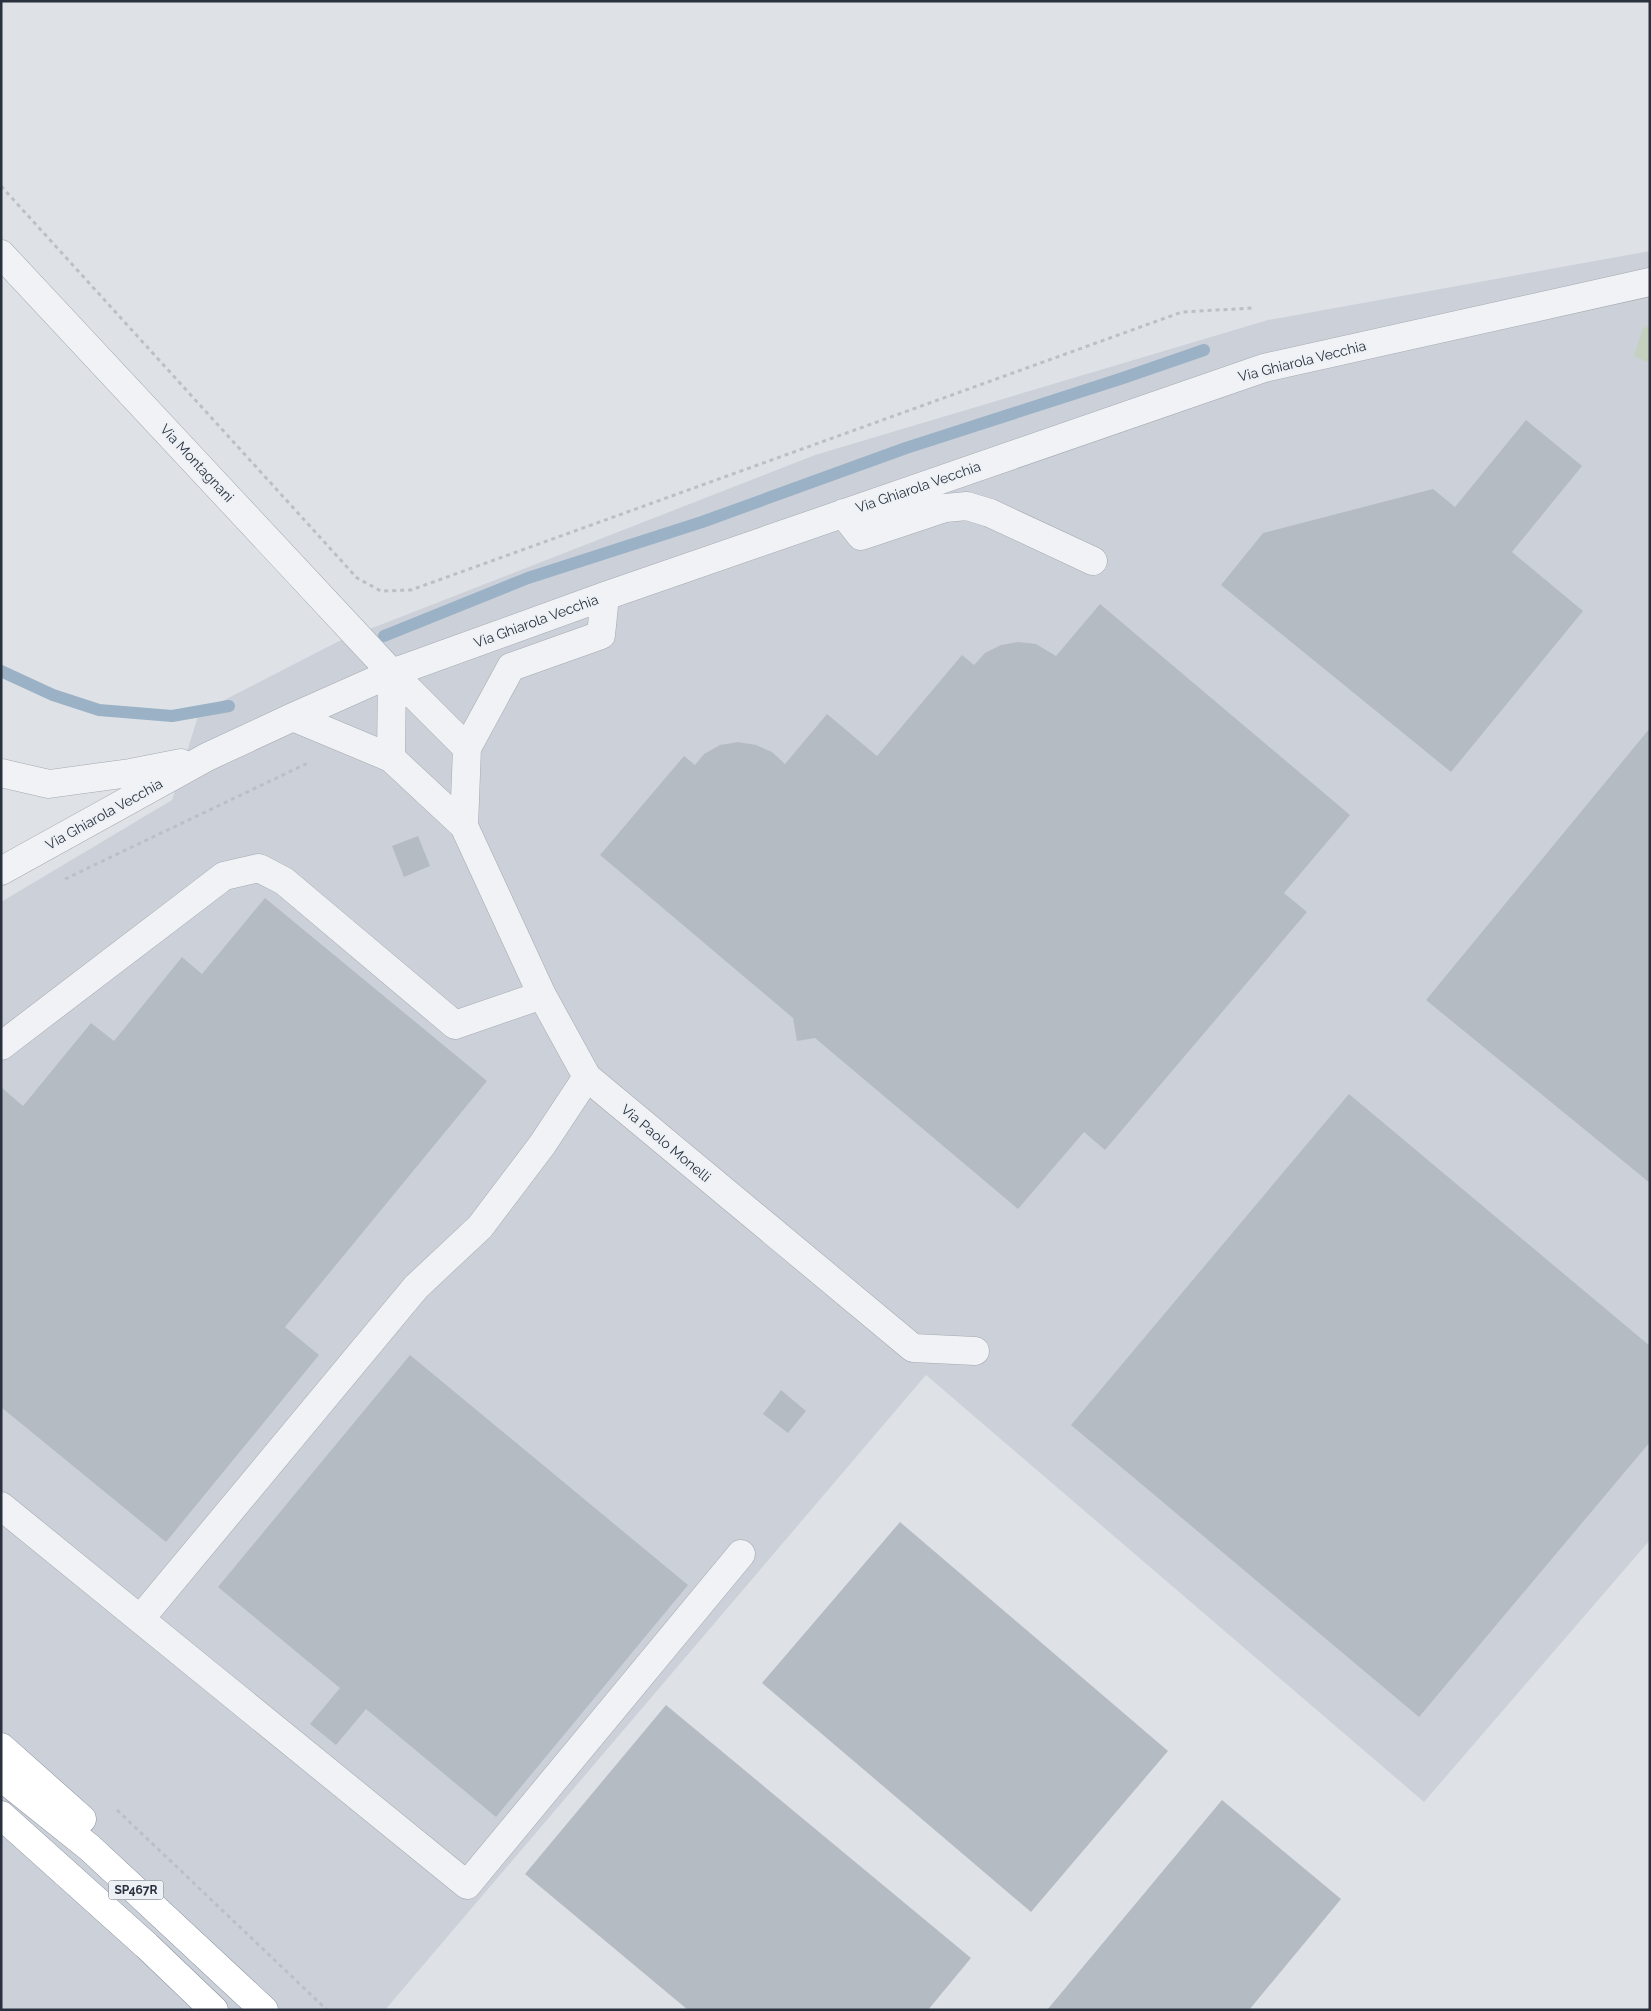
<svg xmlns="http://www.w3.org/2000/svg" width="1651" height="2011" viewBox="0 0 1651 2011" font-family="Raleway,sans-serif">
	<rect width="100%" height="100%" fill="#dee2e7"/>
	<path fill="#ccd1d9" d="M1650 251V1540L1424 1802 926 1375 385 2010H1V902L172 800 199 713 339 641 815 455 1268 320Z"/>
	<path fill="#c5d0bf" d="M1650 326V363L1634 356 1643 328Z"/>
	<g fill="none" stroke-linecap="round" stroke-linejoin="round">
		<path stroke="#9ab1c6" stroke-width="12" d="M384 636 528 578 702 522 906 448 1123 378 1204 350
			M1 671 53 695 99 710 172 716 229 706"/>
	</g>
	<path fill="#b5bbc3" d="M1526 420 1582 466 1512 552 1583 611 1451 772 1221 585 1263 533 1433 489 1455 507Z
		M1100 604 1350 815 1284 893 1307 912 1105 1150 1084 1132 1018 1209 815 1038 797 1041 793 1018 600 855 684 756 695 765 704 754 720 745 738 742 756 745 772 752 785 764 827 714 877 756 962 655 974 665 985 653 1001 645 1018 642 1036 644 1056 656Z
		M1650 728V1183L1426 1000Z
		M418 836 430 866 404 877 392 846Z
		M265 898 487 1081 285 1327 319 1355 166 1542 1 1407V1087L23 1106 91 1023 114 1041 182 957 202 974Z
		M1349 1094 1650 1346V1442L1419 1717 1071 1425Z
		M410 1355 688 1585 496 1817 366 1709 336 1745 310 1724 340 1688 218 1587Z
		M781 1390 806 1411 788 1433 763 1414Z
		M900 1522 1168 1751 1031 1912 762 1683Z
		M666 1705 971 1958 928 2010H688L525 1874Z
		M1222 1800 1341 1899 1249 2010H1047Z"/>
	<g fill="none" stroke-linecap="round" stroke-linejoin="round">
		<g stroke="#a4a9b1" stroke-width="29">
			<path id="minor" d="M1 254 392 673 467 748
				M843 513 861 536 945 508 967 506 990 513 1093 561
				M293 717 391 758 464 826 542 995 587 1077 913 1348 975 1351
				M391 758 392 673
				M1 773 49 784 130 773 181 763
				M464 826 467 748 511 667 601 635 605 596
				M1 871 207 757 293 717 392 673 605 596 1264 368 1650 282
				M1 1046 224 876 259 868 284 881 455 1025 542 995
				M1 1506 467 1885 741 1554
				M141 1618 416 1287 480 1227 542 1145 587 1077"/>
		</g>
		<g stroke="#86909d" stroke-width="29">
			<path id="highway" d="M1 1747 82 1819
				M1 1777 90 1848 264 2010
				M1 1815 147 1946 214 2010"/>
		</g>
		<path stroke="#bcc0c5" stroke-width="3" stroke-dasharray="4 4" stroke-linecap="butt" d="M1 186 357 578 381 591 411 590 1182 312 1252 308
			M65 879 310 762
			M117 1810 327 2010"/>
		<use href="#minor" stroke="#f0f2f5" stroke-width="28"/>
		<use href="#highway" stroke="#fff" stroke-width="28"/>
	</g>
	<g text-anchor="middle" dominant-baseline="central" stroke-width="4" stroke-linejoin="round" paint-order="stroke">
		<rect fill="#edf1f5" stroke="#636b74" stroke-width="1" x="108.5" y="1880.5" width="55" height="19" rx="4"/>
		<g font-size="12" font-weight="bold" fill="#28313d">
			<text x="136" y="1890">SP467R</text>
		</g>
		<g font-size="14" fill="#28313d" stroke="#edf1f5">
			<text transform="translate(1302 361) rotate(-14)">Via Ghiarola Vecchia</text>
			<text transform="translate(197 463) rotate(47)">Via Montagnani</text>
			<text transform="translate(918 487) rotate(-19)">Via Ghiarola Vecchia</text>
			<text transform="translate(536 621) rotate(-20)">Via Ghiarola Vecchia</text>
			<text transform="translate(104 814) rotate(-29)">Via Ghiarola Vecchia</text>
			<text transform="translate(666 1143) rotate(40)">Via Paolo Monelli</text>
		</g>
	</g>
	<rect width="1651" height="2011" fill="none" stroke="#28313d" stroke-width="5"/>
</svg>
